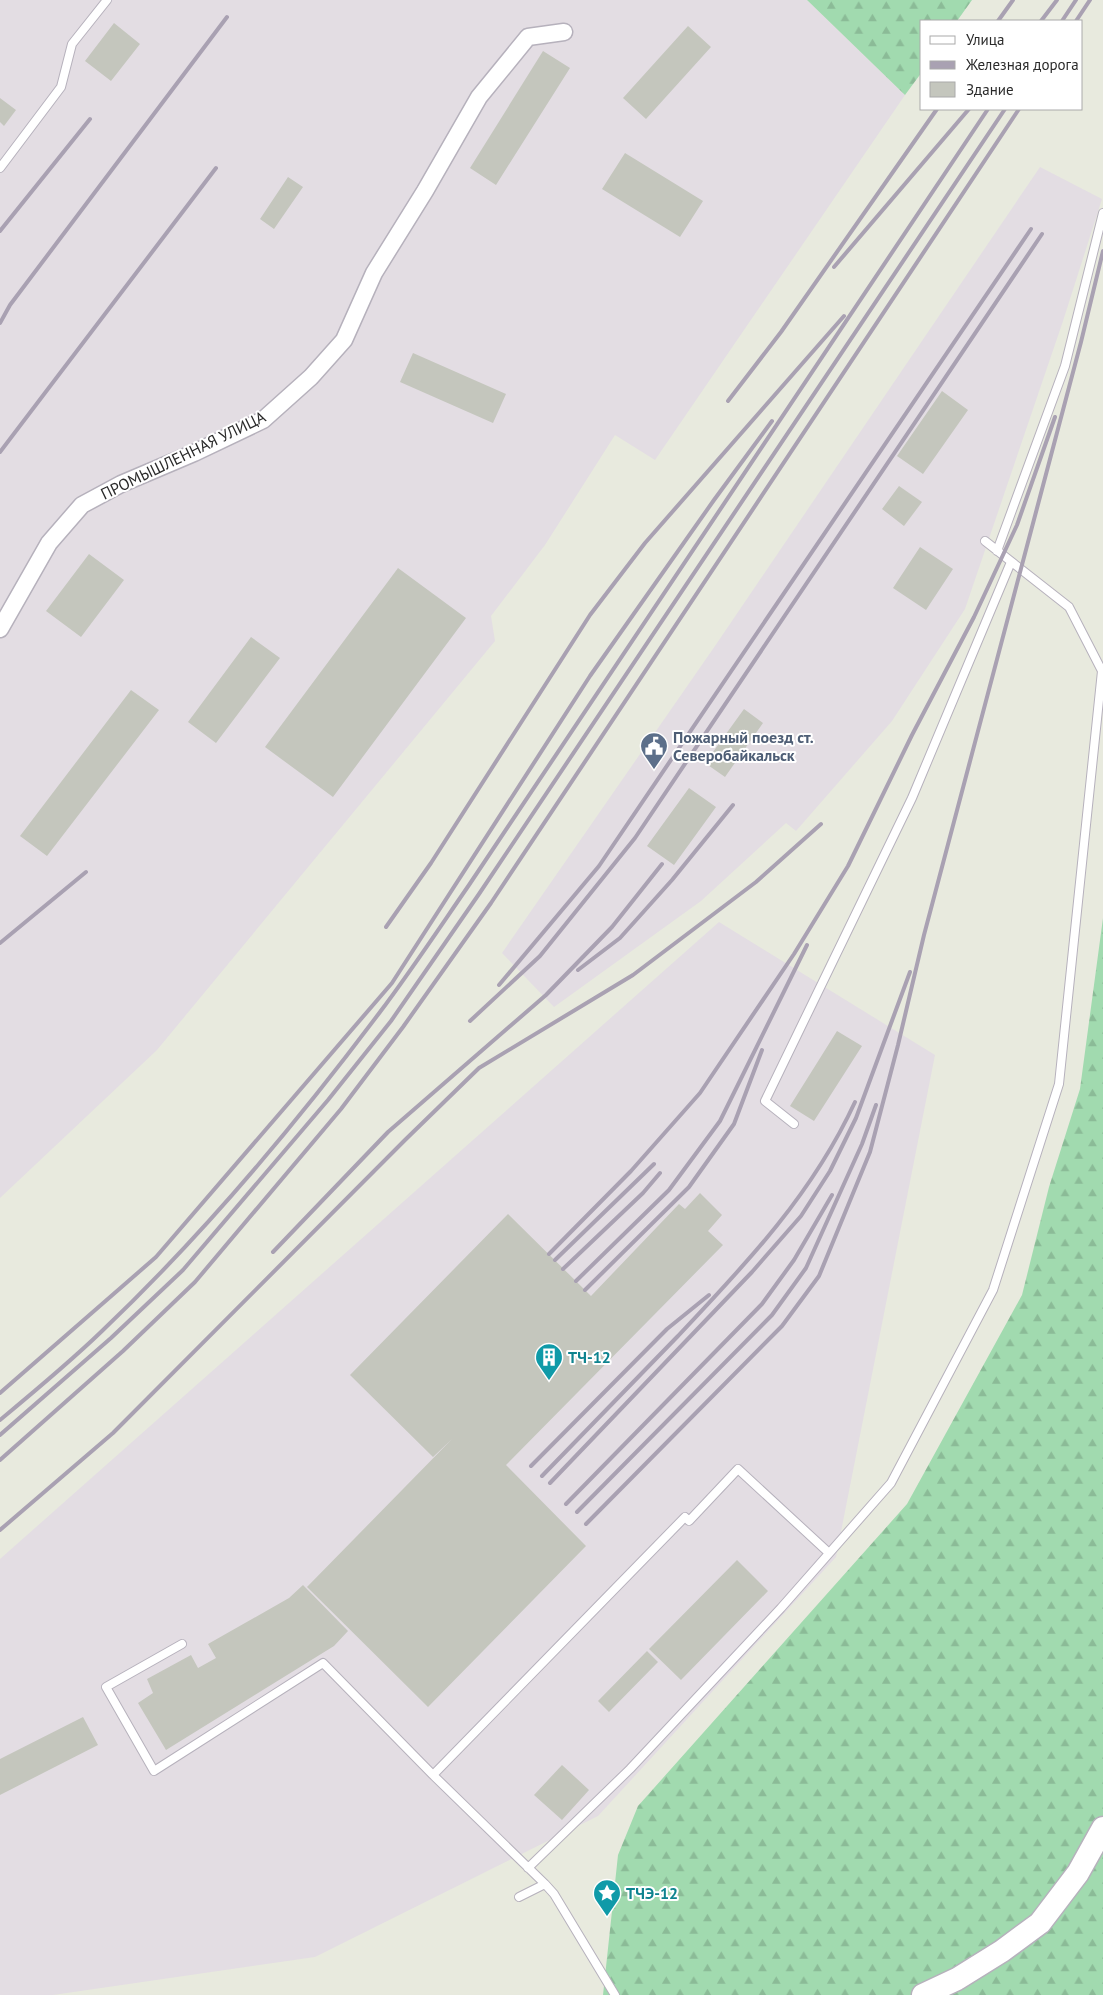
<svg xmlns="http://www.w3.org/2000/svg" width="1103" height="1995" viewBox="0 0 1103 1995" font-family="'PT Sans',sans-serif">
	<defs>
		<pattern id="forest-firs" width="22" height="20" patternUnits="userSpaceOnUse" patternTransform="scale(1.25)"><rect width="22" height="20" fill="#a1daaf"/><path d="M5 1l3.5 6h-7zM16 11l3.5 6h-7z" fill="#8bbb97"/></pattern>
	</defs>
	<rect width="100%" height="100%" fill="#e8eade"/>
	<path fill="#e3dde3" d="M0 0H807L905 95 655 460 615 435 545 545 491 616 495 641 157 1050 0 1198Z
		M1040 167 1102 199 1063 321 965 609 892 721 796 831 786 823 701 901 554 1007 502 953 715 646Z
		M719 922 935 1055 836 1557 598 1816 315 1957 53 1995H0V1559Z"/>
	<path fill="url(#forest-firs)" d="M807 0H972L957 21H922V72L905 95Z
		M1103 918V1995H603L618 1855 638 1806 907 1504 1022 1295 1049 1187 1080 1089Z"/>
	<path fill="#c4c6bd" d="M114 23 140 44 111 81 85 61Z
		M688 26 711 47 646 119 623 98Z
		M543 51 570 68 496 185 470 168Z
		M0 98 16 110 4 126 0 122Z
		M625 153 703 201 680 237 602 189Z
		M288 177 303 187 274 229 260 219Z
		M413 353 506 394 493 423 400 382Z
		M942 391 968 410 923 474 897 456Z
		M899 486 922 502 904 526 882 509Z
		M920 547 953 569 926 610 893 588Z
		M89 554 124 580 81 637 46 611Z
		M398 568 466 618 333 797 265 747Z
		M251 637 280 658 216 743 188 722Z
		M131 690 159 710 47 856 20 836Z
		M744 709 763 723 725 777 705 763Z
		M689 788 716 807 674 865 647 846Z
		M837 1031 862 1046 814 1121 790 1106Z
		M700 1193 722 1215 708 1231 723 1245 506 1465 586 1546 428 1707 307 1587 452 1439 433 1457 350 1375 508 1214 591 1296 679 1204 685 1209Z
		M737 1560 768 1591 681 1680 649 1649Z
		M303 1585 348 1631 334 1646 166 1750 138 1703 153 1693 147 1679 191 1655 198 1668 216 1658 208 1644 289 1598Z
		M647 1651 658 1662 609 1712 598 1701Z
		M83 1717 98 1745 0 1795V1759Z
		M562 1765 589 1790 562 1820 534 1795Z"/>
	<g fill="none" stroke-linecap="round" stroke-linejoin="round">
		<g stroke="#b6b1bc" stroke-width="10">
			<path id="service" d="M0 168 61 87 72 44 107 0
				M997 551 1065 366 1103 213
				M794 1124 765 1101 912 798 1011 562
				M182 1644 106 1687 154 1771 323 1663 433 1775 545 1884
				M433 1775 685 1517 689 1521 738 1469 829 1553
				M528 1868 630 1769 781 1608 891 1483 993 1290 1059 1084 1102 671 1069 607 985 541
				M519 1897 545 1884 554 1894 615 1995"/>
		</g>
		<g stroke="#b6b1bc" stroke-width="19">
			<path id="minor" d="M0 629 49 543 82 505 121 484 194 453 263 420 311 377 344 340 374 273 425 191 479 97 528 37 564 32"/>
		</g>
		<g stroke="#b6b1bc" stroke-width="25">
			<path id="secondary" d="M923 1995 957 1979 1002 1951 1040 1923 1078 1873 1103 1828"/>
		</g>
		<use href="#service" stroke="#fff" stroke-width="8"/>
		<use href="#minor" stroke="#fff" stroke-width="16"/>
		<use href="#secondary" stroke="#fff" stroke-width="22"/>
		<path stroke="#a9a1b2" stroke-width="4" d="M998 21 1013 0
			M1041 21 1057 0
			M1062 21 1076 0
			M1076 21 1090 0
			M0 231 90 119
			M834 267 969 109
			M0 323 10 305 227 17
			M728 401 781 332 937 109
			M0 452 216 168
			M386 927 431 863 590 615 645 543 844 316
			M0 943 86 872
			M578 970 620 938 672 880 733 805
			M499 985 599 866 1031 229
			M470 1021 540 956 635 838 1042 234
			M273 1252 388 1132 546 995 612 927 662 864
			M549 1254 631 1171 700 1093 794 954 848 866 912 735 974 617 1017 525 1055 417
			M555 1260 654 1164
			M563 1269 643 1193 660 1173
			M576 1281 669 1190 720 1121 807 945
			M585 1290 689 1187 734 1124 762 1050
			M0 1393 156 1257 392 983 590 676 714 500 772 421
			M0 1420C35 1391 70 1362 102 1331 204 1234 296 1124 380 1012 411 971 440 927 469 885L988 109
			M0 1435 111 1338 183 1270 328 1100 391 1021 479 894 1005 109
			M0 1460 123 1351 195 1282 341 1109 403 1027 491 903 1019 109
			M531 1466 667 1329 709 1295
			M542 1476C587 1430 632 1383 677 1337 746 1264 812 1195 855 1102
			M550 1483 752 1272 801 1216 830 1171 856 1118 910 972
			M566 1504 762 1304 794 1260 832 1195
			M577 1512 772 1315 806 1268 862 1144 876 1105
			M586 1524 782 1326 819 1276 870 1152 898 1045 924 935 1081 342 1103 251
			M0 1530 113 1433 405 1140 479 1068 633 975 756 882 821 824"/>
	</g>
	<defs>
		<g id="civic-pin" transform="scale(1.4375)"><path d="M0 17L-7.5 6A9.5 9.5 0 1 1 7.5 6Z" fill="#5c6f8a" stroke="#fff"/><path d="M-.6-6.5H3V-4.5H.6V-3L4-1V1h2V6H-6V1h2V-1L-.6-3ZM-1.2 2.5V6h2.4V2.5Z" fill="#fff"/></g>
		<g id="building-pin" transform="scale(1.4375)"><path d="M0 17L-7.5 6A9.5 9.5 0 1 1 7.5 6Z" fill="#0f9aa8" stroke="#fff"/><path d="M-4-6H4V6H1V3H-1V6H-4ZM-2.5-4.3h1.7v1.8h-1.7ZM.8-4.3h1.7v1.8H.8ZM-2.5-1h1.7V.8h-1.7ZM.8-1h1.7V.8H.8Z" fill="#fff"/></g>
		<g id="sight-pin" transform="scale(1.4375)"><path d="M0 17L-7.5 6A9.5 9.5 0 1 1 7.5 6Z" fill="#0f9aa8" stroke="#fff"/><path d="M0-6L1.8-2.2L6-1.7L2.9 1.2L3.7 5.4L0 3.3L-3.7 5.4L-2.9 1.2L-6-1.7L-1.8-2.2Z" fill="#fff"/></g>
	</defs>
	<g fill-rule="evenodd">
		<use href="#civic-pin" x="654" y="746"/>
		<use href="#building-pin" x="549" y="1357"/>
		<use href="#sight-pin" x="607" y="1893"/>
	</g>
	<g text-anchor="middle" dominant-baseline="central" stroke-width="4" stroke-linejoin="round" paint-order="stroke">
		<g font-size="16" fill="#2a2a2a" stroke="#fff">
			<text transform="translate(183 455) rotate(-26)">ПРОМЫШЛЕННАЯ УЛИЦА</text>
		</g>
		<g font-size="16" font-weight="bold" fill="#4e5e75" stroke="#fff" text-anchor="start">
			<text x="673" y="737">Пожарный поезд ст.<tspan x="673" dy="18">Северобайкальск</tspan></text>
		</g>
		<g font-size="16" font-weight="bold" fill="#0d838f" stroke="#fff" text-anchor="start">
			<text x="568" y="1357">ТЧ-12</text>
			<text x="626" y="1893">ТЧЭ-12</text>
		</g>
	</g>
	<rect x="920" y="20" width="162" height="90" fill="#ffffff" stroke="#aaaaaa"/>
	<rect x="930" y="36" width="25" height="8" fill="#ffffff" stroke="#aaaaaa"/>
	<text x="966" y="45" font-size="15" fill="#2a2a2a">Улица</text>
	<rect x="930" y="61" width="25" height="8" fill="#a9a1b2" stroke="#aaaaaa"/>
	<text x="966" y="70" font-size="15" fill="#2a2a2a">Железная дорога</text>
	<rect x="930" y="82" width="25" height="15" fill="#c4c6bd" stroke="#aaaaaa"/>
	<text x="966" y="95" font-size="15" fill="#2a2a2a">Здание</text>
</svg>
